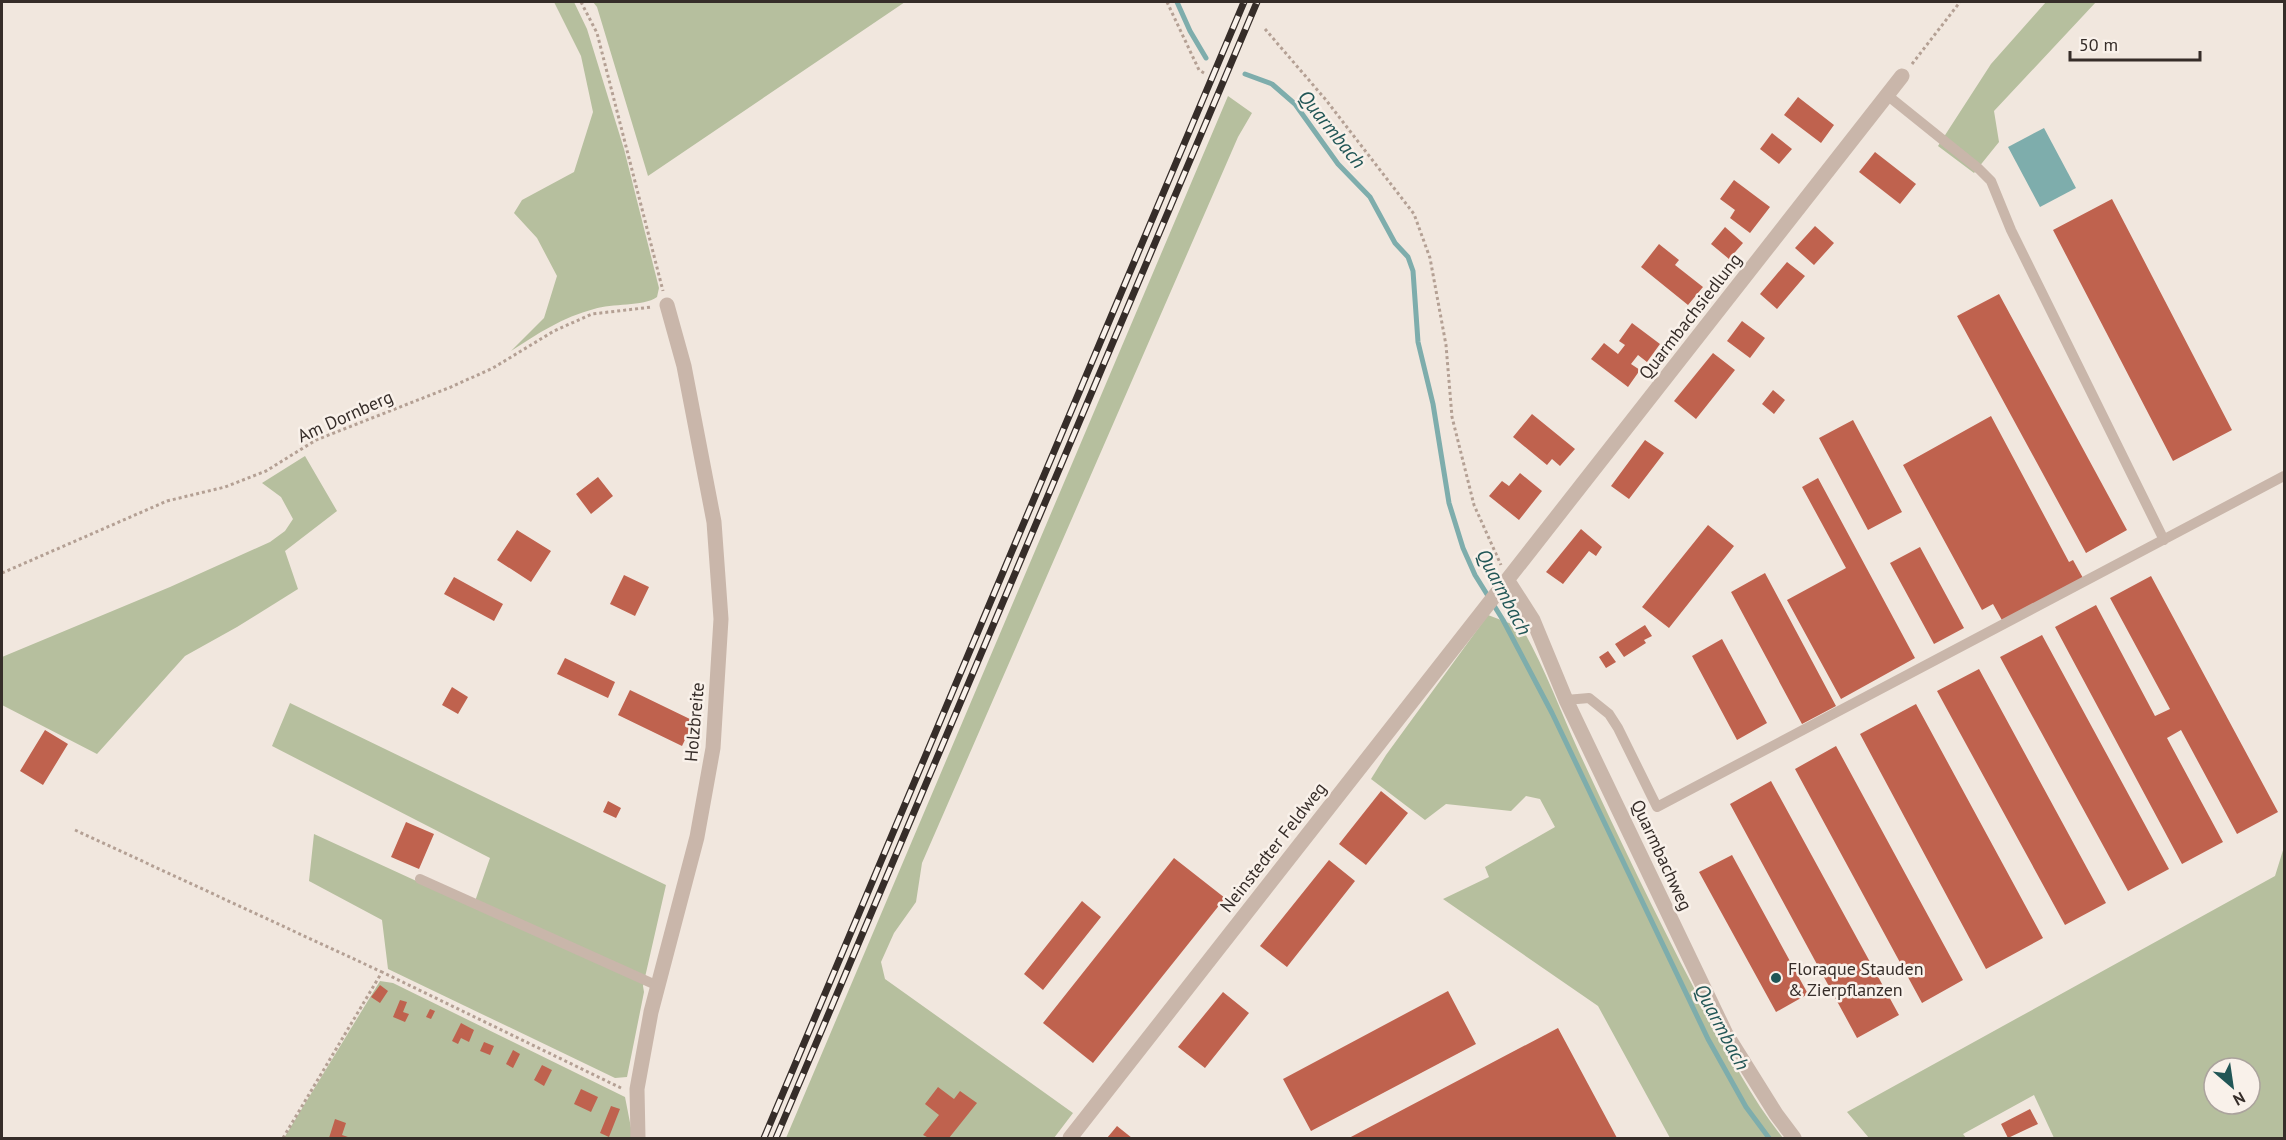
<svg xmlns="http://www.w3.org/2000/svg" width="2286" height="1140" viewBox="0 0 2286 1140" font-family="'PT Sans',sans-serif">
	<rect width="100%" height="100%" fill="#f1e7de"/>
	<path fill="#b6bf9e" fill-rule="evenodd" d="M554 2H574L587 29 624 149 659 288 657 297C643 307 612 303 594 309 563 317 537 334 511 351L544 318 557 276 537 238 514 213 522 200 574 172 593 112 581 56Z
		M593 2H905L648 176 597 7Z
		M2046 2H2096L1994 111 1999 142 1974 173 1938 146 1991 64Z
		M1228 96 1252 113 1238 137 922 863 916 902 894 933 881 962 885 979 1073 1113 1054 1138H786Z
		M305 456 337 511 285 551 298 589 237 627 185 656 97 754 2 705V657L170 587 270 542 285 531 293 519 281 497 262 483Z
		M1488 615 1522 628C1545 668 1560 710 1579 752 1616 832 1654 912 1695 990 1722 1041 1747 1093 1783 1138H1670L1598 1006 1443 899 1489 877 1485 867 1555 827 1540 799 1526 796 1511 811 1446 804 1425 820 1371 779 1386 755Z
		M290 703 666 885 643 986 644 992 627 1077 615 1078 388 969 382 920 309 881 314 834 473 907 490 858 272 746Z
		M2284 847V1138H2054L2034 1095 1963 1134 1966 1138H1869L1847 1112 2275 876ZM2214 1068H2250V1104H2214Z
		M380 981 393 983 625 1097 633 1138H284Z"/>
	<path fill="#7eadac" d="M2044 128 2076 188 2040 207 2008 147Z"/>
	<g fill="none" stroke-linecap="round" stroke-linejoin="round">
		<path stroke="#7eadac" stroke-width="5" d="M1177 2 1190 31 1206 58
			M1245 74 1272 84 1295 104 1338 164 1370 197 1395 243 1408 257 1413 271 1418 342 1433 404 1449 503 1463 548 1475 575 1503 620 1552 713 1708 1039 1746 1107 1769 1138"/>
	</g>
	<path fill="#bf624e" d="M1798 97 1834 125 1821 143 1784 115Z
		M1772 133 1792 149 1779 164 1760 149Z
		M1875 152 1916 184 1900 204 1859 172Z
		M1734 180 1770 207 1750 233 1730 218 1735 210 1720 199Z
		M2112 199 2232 430 2173 461 2053 230Z
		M1815 226 1834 243 1814 265 1795 248Z
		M1725 227 1743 243 1729 259 1711 244Z
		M1659 244 1679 260 1675 265 1703 287 1688 305 1641 267Z
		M1787 262 1805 276 1777 309 1760 294Z
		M1999 294 2127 530 2086 553 1957 316Z
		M1742 321 1765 338 1750 358 1727 341Z
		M1632 323 1660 344 1647 362 1638 355 1631 364 1640 370 1628 387 1591 359 1604 343 1618 354 1625 345 1619 341Z
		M1713 353 1735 370 1696 419 1674 401Z
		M1773 390 1785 400 1774 414 1762 404Z
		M1532 414 1575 449 1560 466 1552 459 1547 465 1513 437Z
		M1991 416 2069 562 2073 560 2083 578 2003 622 1993 604 1982 610 1903 465Z
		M1853 420 1902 512 1868 530 1819 438Z
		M1645 440 1664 453 1629 499 1611 486Z
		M1520 473 1542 491 1519 520 1489 496 1502 481 1509 486Z
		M598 477 613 496 591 514 576 494Z
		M1818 478 1915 658 1841 699 1787 600 1846 568 1802 487Z
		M1708 525 1734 546 1669 628 1642 607Z
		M1581 529 1602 547 1596 556 1589 551 1563 584 1546 572Z
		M517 530 551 551 531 582 497 560Z
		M1920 547 1964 628 1934 644 1890 563Z
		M1765 573 1836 706 1802 724 1731 592Z
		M624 575 649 587 635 616 610 604Z
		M2151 576 2278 812 2237 834 2181 730 2167 738 2223 842 2182 864 2055 627 2096 605 2155 716 2170 709 2110 598Z
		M454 577 503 604 494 621 444 594Z
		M1645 625 1652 636 1644 640 1646 643 1624 657 1615 644Z
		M2042 635 2169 869 2128 891 2000 657Z
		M1722 639 1767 723 1737 740 1692 656Z
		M1608 651 1616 662 1606 668 1599 657Z
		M565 658 615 682 608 698 557 674Z
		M1979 669 2106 903 2065 925 1937 691Z
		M452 687 468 697 458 714 442 705Z
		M630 690 694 721 682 746 618 715Z
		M1916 704 2043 938 1986 969 1860 734Z
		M45 730 68 744 43 785 20 771Z
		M1836 746 1963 980 1922 1003 1795 769Z
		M1771 781 1899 1015 1857 1038 1730 804Z
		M1381 791 1408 813 1366 865 1339 844Z
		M608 801 621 808 616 818 603 812Z
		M406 822 434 834 419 869 391 857Z
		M1732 855 1808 994 1776 1012 1699 872Z
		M1174 858 1225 898 1093 1063 1043 1023Z
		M1329 860 1355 881 1287 967 1260 946Z
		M1082 901 1101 917 1043 990 1024 974Z
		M380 985 388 991 380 1003 371 997Z
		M1448 991 1476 1044 1311 1131 1283 1079Z
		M1223 992 1249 1013 1205 1068 1178 1047Z
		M400 1000 407 1002 403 1012 409 1014 405 1022 393 1017Z
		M430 1009 435 1011 431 1019 426 1017Z
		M461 1023 474 1030 469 1042 461 1038 458 1044 452 1041Z
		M1558 1028 1617 1138H1349Z
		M484 1042 494 1046 490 1055 480 1051Z
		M513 1050 520 1054 513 1068 506 1064Z
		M542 1065 552 1070 544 1086 534 1080Z
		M938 1087 954 1099 960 1091 977 1103 949 1138H929L923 1135 939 1115 925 1104Z
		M581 1089 598 1097 591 1112 574 1104Z
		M611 1106 620 1109 609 1137 600 1133Z
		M2030 1109 2038 1124 2008 1138 2001 1124Z
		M335 1119 346 1123 342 1135 351 1138H329Z
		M1117 1126 1132 1138H1107Z"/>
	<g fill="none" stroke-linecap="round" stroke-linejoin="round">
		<path stroke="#b4a094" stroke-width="3" stroke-dasharray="3 3" stroke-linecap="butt" d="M581 2 597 33 663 291
			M1167 2 1199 70 1204 73
			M1265 29 1326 100 1414 214 1430 258 1446 345 1452 417 1474 505 1501 565
			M1912 64 1960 2
			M2 573 167 501 225 487 266 471 316 440 451 387 493 368 554 331 592 314 652 307
			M75 830 382 972
			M283 1138 382 972 621 1088"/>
		<path stroke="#c9b6aa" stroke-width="10" d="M1887 95 1979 169 1991 181 2011 230 2164 540
			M1566 700 1589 698 1609 714 1618 728 1657 807 2284 476
			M420 879 658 986"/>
		<path stroke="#c9b6aa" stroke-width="15" d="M1508 581 1533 620 1566 700 1726 1034 1776 1114 1794 1138
			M638 1138 637 1089 651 1012 697 837 713 748 721 619 714 522 684 366 667 305
			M1070 1138 1902 76"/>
		<g stroke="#362d29" stroke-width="7">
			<path id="rail" d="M764 1138 1244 2
				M776 1138 1257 2"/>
		</g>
		<use href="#rail" stroke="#f9f1ea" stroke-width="4.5" stroke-dasharray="14" stroke-linecap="butt"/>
	</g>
	<circle fill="#215656" stroke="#f9f1ea" stroke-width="2" cx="1776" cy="978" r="6"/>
	<g text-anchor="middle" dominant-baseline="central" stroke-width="5" stroke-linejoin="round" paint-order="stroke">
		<g font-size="18" fill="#362d29" stroke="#f9f1ea">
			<text transform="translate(1690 316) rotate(-52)">Quarmbachsiedlung</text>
			<text transform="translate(345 416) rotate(-24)">Am Dornberg</text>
			<text transform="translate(694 722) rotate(-85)">Holzbreite</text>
			<text transform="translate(1273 847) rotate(-52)">Neinstedter Feldweg</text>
			<text transform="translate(1662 855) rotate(65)">Quarmbachweg</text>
		</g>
		<g font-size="18" fill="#362d29" stroke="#f9f1ea" text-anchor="start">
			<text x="1788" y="968">Floraque Stauden<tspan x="1788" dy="21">&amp; Zierpflanzen</tspan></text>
		</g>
		<g font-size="20" font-style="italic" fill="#215656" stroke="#f9f1ea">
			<text transform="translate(1332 129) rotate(51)">Quarmbach</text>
			<text transform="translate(1504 592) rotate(62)">Quarmbach</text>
			<text transform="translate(1722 1027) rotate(62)">Quarmbach</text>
		</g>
	</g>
	<rect width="2286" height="1140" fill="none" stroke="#362d29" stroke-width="6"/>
	<g transform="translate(2232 1086) rotate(151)"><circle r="28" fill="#f9f1ea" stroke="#aba39d" stroke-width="1.5"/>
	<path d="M0-4.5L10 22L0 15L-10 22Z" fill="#215656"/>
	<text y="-9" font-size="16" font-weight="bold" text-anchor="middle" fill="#362d29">N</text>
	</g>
	<path d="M2070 51v9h130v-9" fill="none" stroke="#362d29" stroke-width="3"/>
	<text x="2079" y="51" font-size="18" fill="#362d29" stroke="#f9f1ea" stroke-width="4.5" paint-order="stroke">50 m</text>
</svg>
